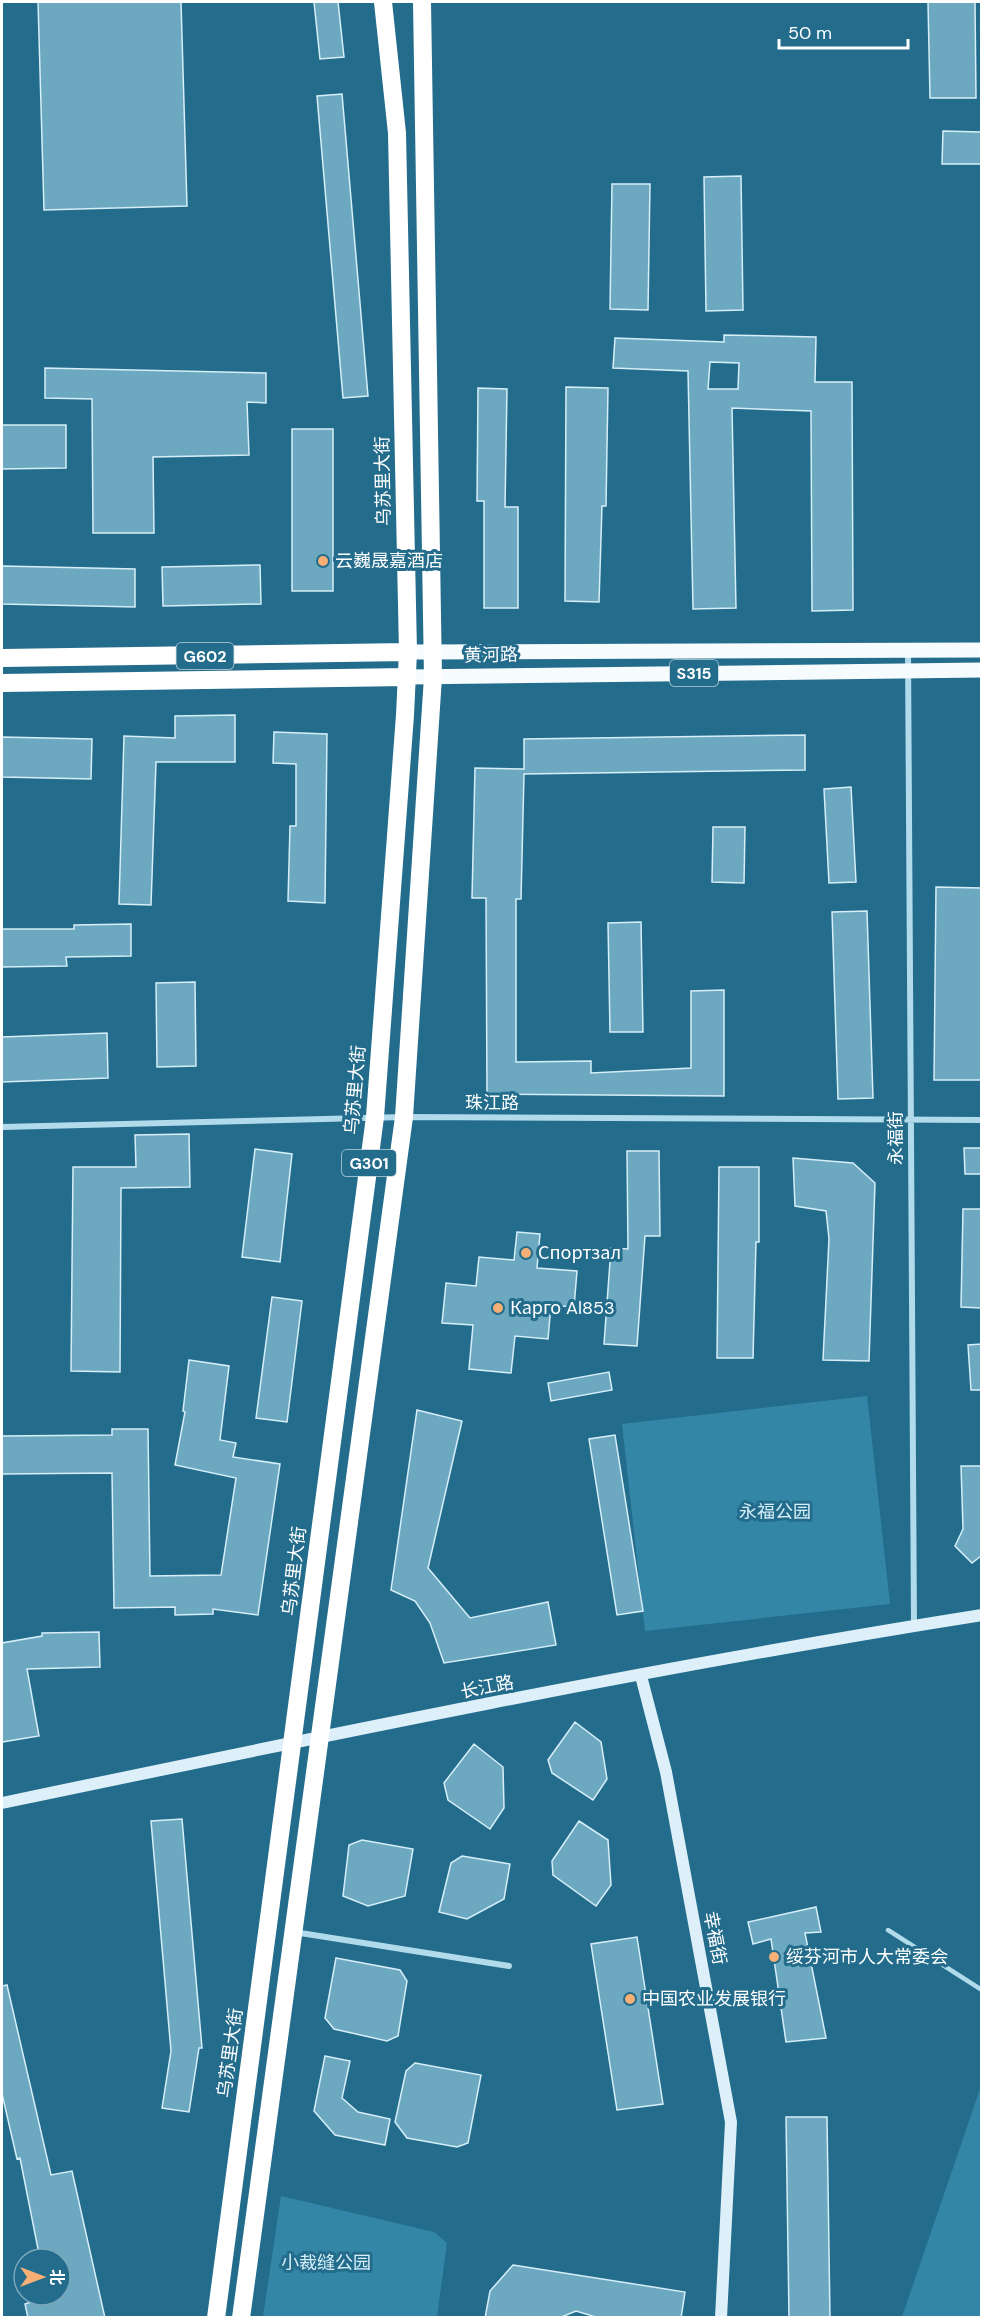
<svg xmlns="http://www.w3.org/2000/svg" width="983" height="2319" viewBox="0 0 983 2319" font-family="'DM Sans','Noto Sans SC',sans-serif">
	<rect width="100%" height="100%" fill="#236c8c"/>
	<path fill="#3486a7" d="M867 1396 890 1604 645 1631 622 1424Z
		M981 2086V2317H902Z
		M281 2196 434 2232 447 2243 437 2317H263Z"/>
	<path fill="#6ca9c1" stroke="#d6eef8" stroke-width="1.5" fill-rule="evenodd" d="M38 2H181L187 206 44 210Z
		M314 2H338L344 57 320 59Z
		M928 2H975L976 98H930Z
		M342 94 368 396 343 398 317 96Z
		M943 131 981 132V164H942Z
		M741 176 743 310 706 311 704 177Z
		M612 184H650L648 310 610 309Z
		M724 335 816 337 815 382H852L853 610 812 611 811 411 732 408 736 608 693 609 688 371 613 368 615 338 724 342ZM710 362 739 363 738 389H708Z
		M45 368 266 373V403L247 402 249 455 153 457 154 533H93L92 399 45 398Z
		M566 387 608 388 606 506H602L599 602 565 601Z
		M478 388 507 389 505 507H518V608H484V501H477Z
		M2 425H66V468L2 469Z
		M292 429H333V591H292Z
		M260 565 261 604 163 606 162 567Z
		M2 566 135 569V607L2 604Z
		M235 715V762H156L151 905 119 904 124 736 175 738V716Z
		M274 732 327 734 325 903 288 901 290 826H296V764L273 763Z
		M805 735V770L524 774 521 899H516V1062L591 1061V1073L691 1068V991L724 990V1096L487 1094 486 898H472L475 768 524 769V739Z
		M2 737 92 739 91 779 2 777Z
		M851 787 856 882 829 883 824 789Z
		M713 827H745L744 883 712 882Z
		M936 887 981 888V1080H934Z
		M867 911 873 1098 838 1099 832 912Z
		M641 922 643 1032H610L608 923Z
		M131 924V956L66 957 67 966 2 967V929H74V925Z
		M195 982 196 1066 157 1067 156 983Z
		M107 1033 108 1078 2 1082V1037Z
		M189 1134 190 1187 121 1188 120 1372 71 1371 73 1167H136L135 1135Z
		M964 1148H981V1174H965Z
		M255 1149 292 1154 280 1262 242 1257Z
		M627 1151H659L660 1236H645L637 1346 604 1344 611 1248 628 1249Z
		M793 1158 853 1163 875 1183 869 1361 823 1360 829 1239 826 1211 795 1206Z
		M719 1167H759V1242H756L753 1358H717Z
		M963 1209H981V1308L961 1307Z
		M517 1232 540 1234 537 1268 577 1271 574 1307 551 1305 548 1339 515 1336 511 1373 469 1369 473 1325 442 1323 446 1283 476 1286 479 1257 514 1260Z
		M272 1297 302 1301 287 1422 256 1418Z
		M981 1344V1390H971L968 1345Z
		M189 1360 229 1366 220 1440 236 1443 233 1457 280 1464 258 1615 213 1609V1614L175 1615V1607L114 1608 112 1473 2 1474V1436L112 1435V1429H148L150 1576 221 1575 236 1478 175 1465 185 1412 183 1411Z
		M609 1372 612 1390 551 1401 548 1383Z
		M417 1410 462 1421 428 1568 470 1618 548 1602 556 1645 444 1663 430 1623 415 1601 391 1590Z
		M615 1435 643 1611 617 1615 589 1439Z
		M961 1466H981V1556L972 1563 955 1546 963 1529Z
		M99 1632 100 1667 27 1669 39 1736 2 1742V1643L42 1636V1633Z
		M575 1722 601 1742 607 1779 593 1800 552 1773 548 1760Z
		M474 1744 503 1767 504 1808 490 1829 448 1800 444 1783Z
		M182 1819 202 2048H199L189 2112 162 2108 171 2051 151 1821Z
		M579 1821 608 1840 611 1885 596 1906 553 1875 552 1861Z
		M362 1840 413 1849 405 1896 368 1906 343 1896 349 1845Z
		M462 1856 510 1864 504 1899 467 1919 439 1912 451 1863Z
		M816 1907 821 1932 805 1933 826 2038 786 2042 771 1939 753 1944 748 1922Z
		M637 1937 663 2104 617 2110 591 1944Z
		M336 1958 400 1970 407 1981 398 2036 387 2041 334 2029 325 2018Z
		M7 1985 51 2175 72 2171 105 2318H28L25 2304 52 2295H60V2259H40L20 2158 17 2159 2 2094V1986Z
		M325 2056 350 2061 342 2098 358 2112 390 2119 385 2145 335 2135 314 2111Z
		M415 2063 481 2075 468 2143 457 2147 407 2138 395 2122 406 2071Z
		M786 2117H827L830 2318H789Z
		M513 2265 685 2292 681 2318H599L576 2311 559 2318H485L490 2291Z"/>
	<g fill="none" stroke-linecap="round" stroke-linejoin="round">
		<path stroke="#b1daeb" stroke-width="4.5" d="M888 1930 982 1990"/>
		<path stroke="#b1daeb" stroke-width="6" d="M908 651 914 1625
			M2 1127 404 1117 982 1120
			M294 1932 509 1966"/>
		<path stroke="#ddf0f9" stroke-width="12" d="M641 1676 666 1772 731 2122 721 2318
			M2 1803C327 1735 653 1667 982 1615"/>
		<path stroke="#f6fbfe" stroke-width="15" d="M408 652 982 650
			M407 677 982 670"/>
		<path stroke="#fff" stroke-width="18" d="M2 658 408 652
			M2 683 407 677
			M216 2318 375 1117 405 715 408 652 397 133 383 2
			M241 2318 404 1117 433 677 422 2"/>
	</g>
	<g fill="#f6af74" stroke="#236c8c" stroke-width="2">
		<circle cx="323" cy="561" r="6"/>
		<circle cx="526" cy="1253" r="6"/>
		<circle cx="498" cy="1308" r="6"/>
		<circle cx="774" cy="1957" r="6"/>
		<circle cx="630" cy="1999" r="6"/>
	</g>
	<g text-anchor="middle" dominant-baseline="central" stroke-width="6" stroke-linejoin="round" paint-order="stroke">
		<g fill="#236c8c" stroke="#bdd3dc" stroke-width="1.5">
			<rect x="176.5" y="643" width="57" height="26" rx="4.5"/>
			<rect x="670" y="660" width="48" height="26" rx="4.5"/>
			<rect x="342" y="1150" width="54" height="26" rx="4.5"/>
		</g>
		<g font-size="16" font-weight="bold" fill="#fff">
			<text x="205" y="656">G602</text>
			<text x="694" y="673">S315</text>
			<text x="369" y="1163">G301</text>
		</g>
		<g font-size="18" fill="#fff" stroke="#236c8c">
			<text transform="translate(383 481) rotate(-91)">乌苏里大街</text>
			<text transform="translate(491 655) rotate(-1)">黄河路</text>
			<text transform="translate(355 1090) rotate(-85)">乌苏里大街</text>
			<text x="492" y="1103">珠江路</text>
			<text transform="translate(896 1138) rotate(-90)">永福街</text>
			<text transform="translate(294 1571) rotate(-83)">乌苏里大街</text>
			<text transform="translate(487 1687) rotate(-11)">长江路</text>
			<text transform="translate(715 1938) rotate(79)">幸福街</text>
			<text transform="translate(230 2053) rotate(-82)">乌苏里大街</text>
		</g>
		<g font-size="18" fill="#fff" stroke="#236c8c" text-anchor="start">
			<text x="335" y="561">云巍晟嘉酒店</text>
			<text x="538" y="1253">Спортзал</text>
			<text x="510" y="1308">Карго Al853</text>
			<text x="786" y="1957">绥芬河市人大常委会</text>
			<text x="642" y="1999">中国农业发展银行</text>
		</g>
		<g font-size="18" fill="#d6eef8" stroke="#236c8c">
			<text x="775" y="1512">永福公园</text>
			<text x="326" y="2263">小裁缝公园</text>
		</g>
	</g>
	<rect width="983" height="2319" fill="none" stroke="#ffffff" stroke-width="6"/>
	<g transform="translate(42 2277) rotate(90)"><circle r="28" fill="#236c8c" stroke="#7ba7ba" stroke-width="1.5"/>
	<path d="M0-4.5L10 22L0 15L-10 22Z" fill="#f6af74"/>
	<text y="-9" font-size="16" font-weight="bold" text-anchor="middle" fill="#ffffff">北</text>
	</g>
	<path d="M779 39v9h129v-9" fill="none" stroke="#ffffff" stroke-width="3"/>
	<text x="788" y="39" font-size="18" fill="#ffffff" stroke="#236c8c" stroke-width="4.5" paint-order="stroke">50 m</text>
</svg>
